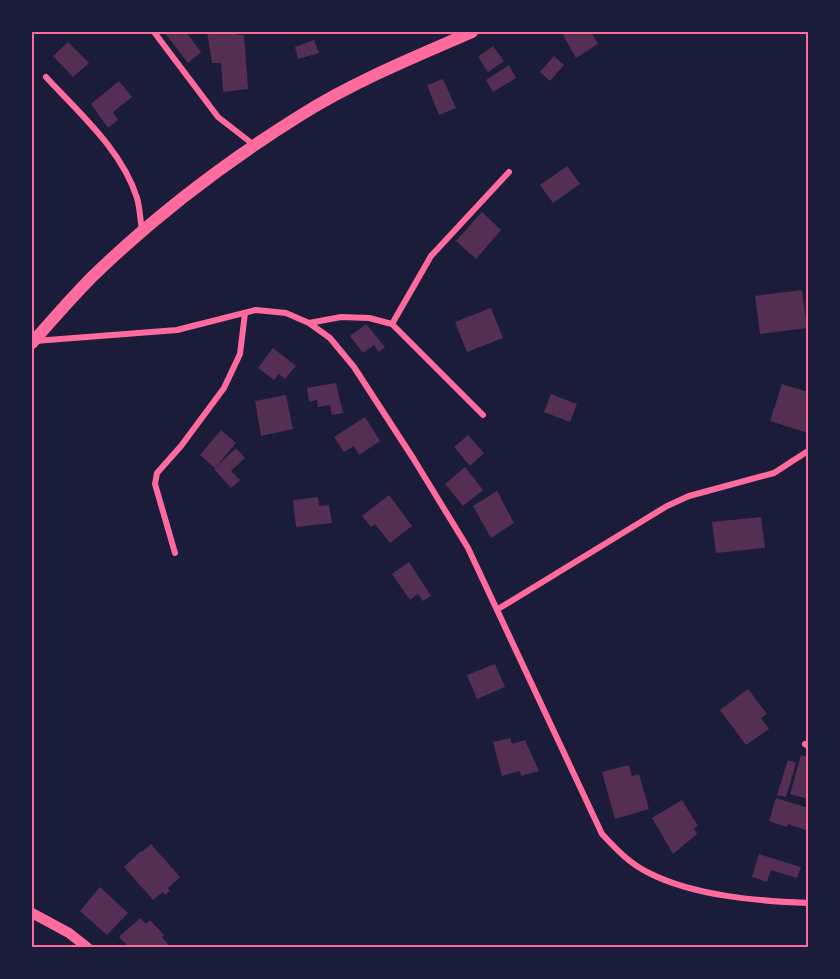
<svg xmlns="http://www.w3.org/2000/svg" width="840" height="979" viewBox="0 0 840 979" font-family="Barlow,sans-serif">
	<rect width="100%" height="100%" fill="#1b1b3a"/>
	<path fill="#542f53" d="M164 32H186L201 52 188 63Z
		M207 32H236L237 35H244L248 89 223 92 221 63H212Z
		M569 32H591L598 44 576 58 563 35Z
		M314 40 319 53 298 59 295 47Z
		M68 42 89 63 73 77 53 56Z
		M493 46 504 61 488 72 478 57Z
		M554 56 564 65 550 81 540 72Z
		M509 65 516 78 493 92 486 80Z
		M443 79 456 108 439 115 427 85Z
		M119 81 132 97 113 112 118 120 108 128 91 104Z
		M567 166 580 184 553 203 540 185Z
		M482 212 501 230 476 259 456 241Z
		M802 290 807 328 760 334 755 296Z
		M491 308 503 338 467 352 455 322Z
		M366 324 385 347 379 352 374 345 363 353 350 336Z
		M273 348 296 366 285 379 279 374 274 380 258 368Z
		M336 383 343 413 332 415 330 405 318 407 317 400 309 402 307 388Z
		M782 384 808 392V433L770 421Z
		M551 394 577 404 570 422 544 412Z
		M286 395 293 429 261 436 255 401Z
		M365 417 380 441 359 455 354 446 344 452 334 437Z
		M221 430 236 443 215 468 200 455Z
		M468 435 484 453 470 466 454 447Z
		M236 448 245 458 231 471 240 480 231 488 214 469Z
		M465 467 483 490 463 506 445 484Z
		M497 491 514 523 491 538 473 506Z
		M389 495 412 526 390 543 375 524 371 527 362 516Z
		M318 497 319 506 329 505 332 523 296 527 293 500Z
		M761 517 765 548 716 553 712 522Z
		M409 562 431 596 423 601 418 594 410 600 392 574Z
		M495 664 505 687 477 699 467 675Z
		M748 689 767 714 761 718 769 729 746 745 720 710Z
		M510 738 512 744 525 740 539 771 521 776 520 771 502 776 493 742Z
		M801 755 808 757V799L790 794Z
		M788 760 796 763 786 797 777 795Z
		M629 765 632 776 639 774 649 809 615 819 602 772Z
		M776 798 808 808V831L788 824 787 827 769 821Z
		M682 800 698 826 694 828 697 834 673 854 652 818Z
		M151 844 180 877 168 888 170 891 165 895 163 892 153 900 124 867 141 851 142 852Z
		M759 854 801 867 797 878 771 870 767 882 752 877Z
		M100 887 128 913 107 935 80 911Z
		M140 918 146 924 150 920 164 935 162 937 168 944 165 948H130L119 937Z"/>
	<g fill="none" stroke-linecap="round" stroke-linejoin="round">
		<path stroke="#ff6b9d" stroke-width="6" d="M154 32 218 117 254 145
			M46 77C79 113 122 150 137 198 140 208 140 219 142 230
			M309 323 341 317 369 318 392 324 483 415
			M392 324 431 256 509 172
			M35 341 177 330 256 310 286 313 309 323 330 338 354 367 413 458 468 548 602 834C616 849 630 864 649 873 694 896 758 901 808 903
			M175 553 155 484 157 473 181 446 224 388 240 354 245 313
			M498 609 667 506 689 496 774 473 808 451
			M805 744 808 746"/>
		<path stroke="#ff6b9d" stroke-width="10" d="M32 913 69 933 88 948"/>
		<path stroke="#ff6b9d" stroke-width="12" d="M32 343C52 320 72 297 93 276 156 215 227 161 301 115 355 81 415 57 472 32"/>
	</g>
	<rect width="840" height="979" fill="none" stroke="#1b1b3a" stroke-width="66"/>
	<rect x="33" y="33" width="774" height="913" fill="none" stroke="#ff6b9d" stroke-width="2"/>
</svg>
